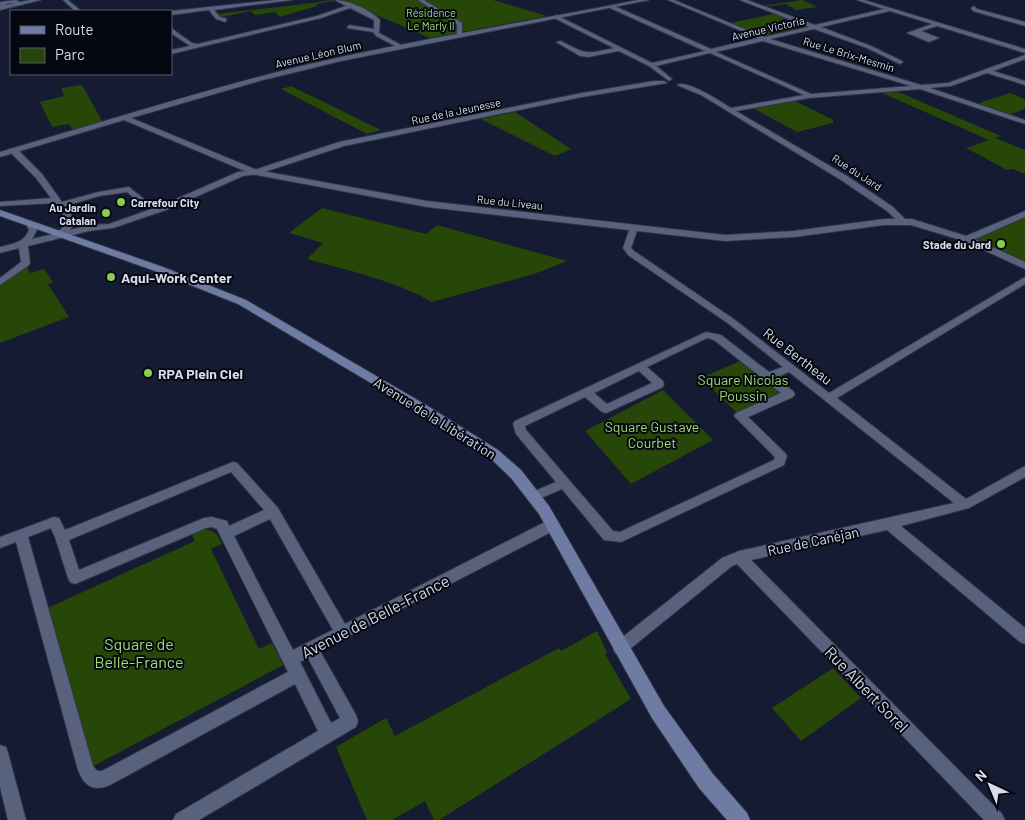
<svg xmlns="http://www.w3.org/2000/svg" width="1025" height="820" viewBox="0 0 1025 820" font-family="Barlow,sans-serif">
	<rect width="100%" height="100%" fill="#151b32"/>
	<path fill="#264707" d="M332 0 334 1 316 4 317 6 280 17 275 12 255 15 251 11 222 17 218 14C258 9 294 6 332 0Z
		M342 0H493L547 16 430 38Z
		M802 0 817 7 796 10 786 4 766 7 762 6Z
		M773 14 786 19 776 22 796 29 761 36 730 23Z
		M82 85 102 121 73 130 69 124 52 127 40 102 64 96 61 88Z
		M291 86 381 130 367 134 281 89Z
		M896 91 1001 136 995 138 1025 150V174L1013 169 1007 170 966 148 989 140 880 92Z
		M1010 93 1025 99V109L1008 115 976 104Z
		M795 101 833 120V123L797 132 753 108Z
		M515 112 521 116 571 149 555 156 481 119Z
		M322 208 426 234 437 225 567 261 534 274 432 302C394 280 349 271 307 259L323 243 289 233Z
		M1025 214V266L967 239Z
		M27 267 30 273 44 269 53 282 48 284 69 317 0 343V284Z
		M745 359 789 394 740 416 701 378Z
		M663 390 713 440 631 484 585 431Z
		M202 529C214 530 217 533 222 544L211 549 259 649 272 643 283 665 86 770 43 610 195 541 191 533Z
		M597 631 607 652 605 654 631 699 439 820H434L425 801 392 820H367L336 747 386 718 395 736 559 648 561 651Z
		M833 668 861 698 801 741 772 708Z"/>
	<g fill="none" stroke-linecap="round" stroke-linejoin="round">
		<g stroke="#313447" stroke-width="2">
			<path id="minor" d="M16 0 22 3V5L13 3 5 4 8 7 5 9 0 5V2Z
				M63 0H68L81 11H75Z
				M276 0H292L214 10 220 17 227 19 225 22 216 19 209 10 171 15V11Z
				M335 0C348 0 371 10 380 20L379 33 403 46V48H399L376 36 373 32 347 28 349 25 374 29V20L350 8 321 18 171 54V50L190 46 171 33V28L192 43 198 44 317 16 346 6Z
				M418 0H424L462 23V36L457 35V25Z
				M668 0H674L764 37 809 27 740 0H747L815 25 884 9 857 0H864L1025 49V53L937 26 921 31 939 38 929 42 907 33 932 24 890 11 821 27 871 46 902 61 903 62 900 64 867 48 814 29 770 39 921 85 948 83 1025 55V59L993 71 1025 81V85L987 73 951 86 930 88 1025 120V124L920 89 809 98 736 111 847 176 893 207 908 222 904 225 901 224 887 211 841 180 701 95 677 85C687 79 721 102 731 108L804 95 710 53 656 66 671 78 672 79 669 81 649 66 619 51 588 57 580 56 556 42 561 41C587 55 585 54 614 48L554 18 556 15 652 63 705 51 610 8 612 5 711 49 758 38ZM763 41 911 86 811 94 716 52Z
				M974 6 977 9 1025 22V26L973 11 971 8Z
				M654 81H664L667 83 582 97 344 146 258 174 243 176 166 210 113 228 89 231 28 246 30 263 29 265 0 285V278L21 262 19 248 0 253V247C12 244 24 243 29 230L26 224 27 222H33L37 230 32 239 57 233 68 222 55 203 0 206V202L51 198 36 178 11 153V149H17L42 174 62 202 98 192 129 187 149 203 142 205 127 192 99 196 65 206 76 222 70 230 89 225 109 224 160 206 238 172 254 170 339 142 582 93Z
				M634 225 638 228 631 248 634 251 735 320 829 393 1025 277V284L837 398 966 499 1025 466V477L969 508 901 526 1025 628V644L1020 642 887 530 751 560 1002 814 1005 820H984L737 564 732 566 625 653 620 655 615 653 613 648 615 643 722 558 739 551 954 503 789 372 775 378 793 391 795 394 793 397 748 417 785 453 787 456 784 465 621 542 604 540 562 489 534 501 530 499 528 496 530 493 556 482 516 434 513 424 515 421 706 332 721 335 769 372 783 367 729 324 628 255 623 248 630 228ZM707 338 714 340 781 393 736 413 734 416 775 457 774 460 620 532 613 531 526 430 525 426 585 397 602 412 606 413 663 387 664 384 663 381 647 367ZM639 371 652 383 607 404 594 393Z
				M233 462 237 463 278 508 345 624 547 521 552 520 557 521 559 525 557 529 320 651 356 715 358 721 356 727 199 820H173L176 814 318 731 295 684 110 785C93 792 84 786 78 770L16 542 0 548V537L54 517 59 518 65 530ZM231 472 264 510 229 526 227 521 212 517 204 518 79 570 69 540ZM270 519 333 630 293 650 234 536ZM212 527 217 529 288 672 102 771H97L93 766 28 537 51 528 55 537 68 578 70 582 75 584 206 528ZM308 658 340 718 331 723 300 662Z
				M0 745 6 747 8 753 26 820H8L0 787Z"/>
		</g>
		<g stroke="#313447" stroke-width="2">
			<path id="tertiary" d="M30 0H41L0 10V6Z
				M638 0H649L341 61 263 80 131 118 257 170 427 201 725 235 794 231 884 219H912L966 236 1025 211V217L975 239 1025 262V269L964 241 911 225H884L794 237 725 241 427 207 252 174 124 120 0 157V152C99 123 197 92 297 67 410 40 524 23 638 0Z"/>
		</g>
		<g stroke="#313447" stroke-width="2">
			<path id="secondary" d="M0 210 163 267 246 300 426 405 498 450 521 470 549 506 664 706 713 774 747 813 750 820H727L699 788 652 718 539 514 511 478 488 456 418 411 238 304 155 271 0 216Z"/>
		</g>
		<use href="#minor" fill="#59627d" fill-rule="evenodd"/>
		<use href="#tertiary" fill="#59627d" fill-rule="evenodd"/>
		<use href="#secondary" fill="#6e7ba2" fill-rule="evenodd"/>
	</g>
	<g fill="#85cf4c" stroke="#050710" stroke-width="2">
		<circle cx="121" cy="202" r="5"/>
		<circle cx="106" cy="213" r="5"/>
		<circle cx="1001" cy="244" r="5"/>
		<circle cx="111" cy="277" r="5"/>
		<circle cx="148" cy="373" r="5"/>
	</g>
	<g text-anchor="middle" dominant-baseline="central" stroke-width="4" stroke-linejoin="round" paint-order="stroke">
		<g font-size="11" fill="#9dde70" stroke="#050710">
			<text x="431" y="12">Résidence<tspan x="431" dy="13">Le Marly II</tspan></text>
		</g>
		<g font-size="11" fill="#d6dcec" stroke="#050710">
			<text transform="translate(768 28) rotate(-13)">Avenue Victoria</text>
			<text transform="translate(318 54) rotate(-13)">Avenue Léon Blum</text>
			<text transform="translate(849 54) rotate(17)">Rue Le Brix-Mesmin</text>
			<text transform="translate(456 111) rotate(-12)">Rue de la Jeunesse</text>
			<text transform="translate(857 172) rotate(33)">Rue du Jard</text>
			<text transform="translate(510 202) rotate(6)">Rue du Liveau</text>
		</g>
		<g font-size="11" font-weight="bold" fill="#d6dcec" stroke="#050710" text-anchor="end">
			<text x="131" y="202" text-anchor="start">Carrefour City</text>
			<text x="96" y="207">Au Jardin<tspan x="96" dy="13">Catalan</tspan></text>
			<text x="991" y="244">Stade du Jard</text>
		</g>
		<g font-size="14" font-weight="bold" fill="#d6dcec" stroke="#050710" text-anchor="start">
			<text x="121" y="277">Aqui-Work Center</text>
			<text x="158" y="373">RPA Plein Ciel</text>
		</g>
		<g font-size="14" fill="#d6dcec" stroke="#050710">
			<text transform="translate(798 356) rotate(38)">Rue Bertheau</text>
			<text transform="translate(435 418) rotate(32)">Avenue de la Libération</text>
			<text transform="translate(813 541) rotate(-12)">Rue de Canéjan</text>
		</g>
		<g font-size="14" fill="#9dde70" stroke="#050710">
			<text x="743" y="379">Square Nicolas<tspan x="743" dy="16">Poussin</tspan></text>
			<text x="652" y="426">Square Gustave<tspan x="652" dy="16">Courbet</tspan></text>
		</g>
		<g font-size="16" fill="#d6dcec" stroke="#050710">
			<text transform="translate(375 616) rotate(-27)">Avenue de Belle-France</text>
			<text transform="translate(867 689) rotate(46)">Rue Albert Sorel</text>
		</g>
		<g font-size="16" fill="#9dde70" stroke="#050710">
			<text x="139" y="643">Square de<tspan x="139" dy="18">Belle-France</tspan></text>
		</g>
	</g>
	<rect x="10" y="10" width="162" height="65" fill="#050710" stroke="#595c68"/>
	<rect x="20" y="26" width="25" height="8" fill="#6e7ba2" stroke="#595c68"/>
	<text x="55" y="35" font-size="15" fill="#d6dcec">Route</text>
	<rect x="20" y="48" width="25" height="15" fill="#264707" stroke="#595c68"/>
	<text x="55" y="60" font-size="15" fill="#d6dcec">Parc</text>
	<g transform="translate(990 785) rotate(316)" stroke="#050710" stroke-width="4" paint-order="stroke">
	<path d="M0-4L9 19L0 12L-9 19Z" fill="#d6dcec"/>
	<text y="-8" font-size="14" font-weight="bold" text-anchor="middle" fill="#d6dcec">N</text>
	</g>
</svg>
